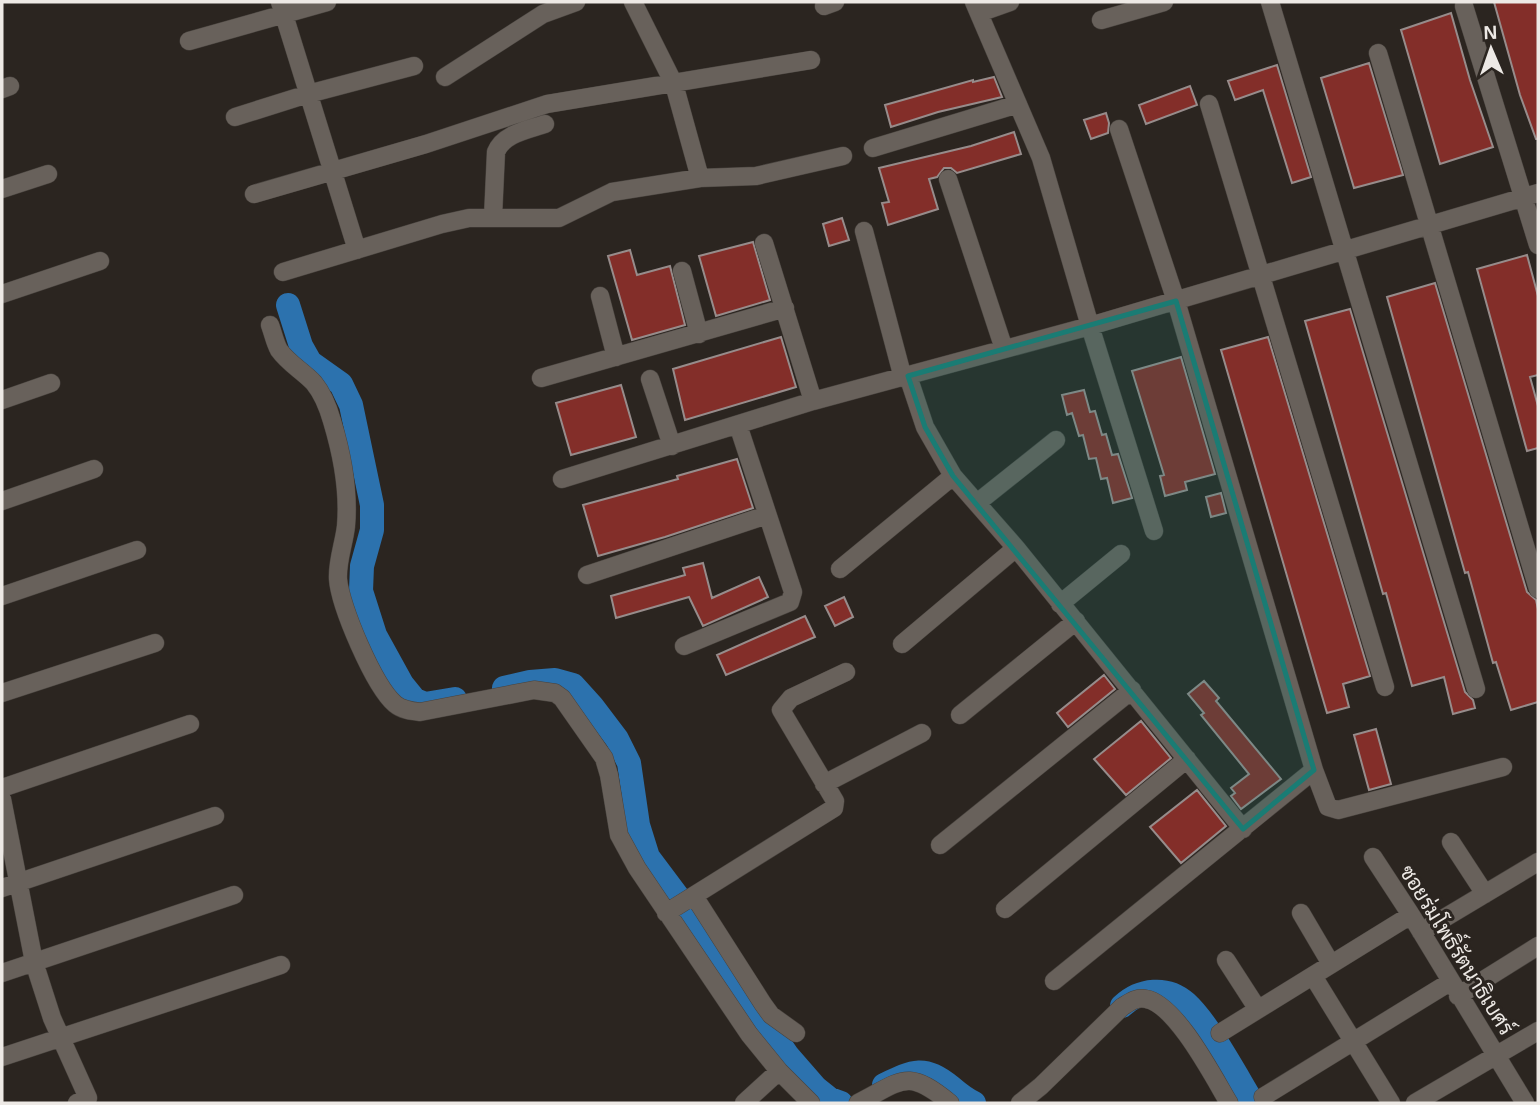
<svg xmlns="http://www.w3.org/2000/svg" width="1540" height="1105" viewBox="0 0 1540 1105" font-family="Helvetica,Sarabun,sans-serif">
	<rect width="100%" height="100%" fill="#2b2520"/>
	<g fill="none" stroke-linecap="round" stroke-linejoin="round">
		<path stroke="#2c72ae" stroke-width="24" d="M288 305 301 346 310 362 341 384 351 405 372 505V530L362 566 361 591 375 635 402 684 415 700 425 704 455 699
			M504 688 530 682 555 680 573 685 592 706 617 739 629 763 638 825 648 857 687 909 788 1056 815 1087 830 1099 841 1103
			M1122 1006C1140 989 1167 986 1186 1003 1209 1024 1236 1075 1253 1103
			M884 1085C913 1071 925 1065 951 1087 958 1093 965 1099 974 1103"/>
	</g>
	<path fill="#832e29" stroke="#978c8b" stroke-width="2" d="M1494 2H1538V139H1536L1520 95Z
		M1451 13 1470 80 1493 147 1440 164 1401 30Z
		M1369 63 1403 175 1354 188 1321 78Z
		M1277 65 1311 177 1292 183 1263 90 1235 100 1228 81Z
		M994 77 1002 97 938 112 891 127 885 105 973 80V82Z
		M1190 86 1197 105 1146 124 1139 105Z
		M1106 113 1109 123 1108 133 1091 139 1084 120Z
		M1014 132 1021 154 957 173 951 168H944L937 177 929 179 938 209 888 225 882 203 889 202 879 168 971 146Z
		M842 218 849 240 829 246 823 224Z
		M753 242 770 300 716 316 699 256Z
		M630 250 637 275 670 266 685 325 632 340 608 256Z
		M1527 255 1538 296V375L1530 377 1538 406V448L1527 451 1477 269Z
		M1435 283 1527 592 1536 600 1538 609V702L1511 710 1496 662 1493 663 1468 572 1465 573 1387 297Z
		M1350 309 1465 692 1473 700 1475 708 1453 714 1444 677 1412 686 1386 593 1383 594 1305 321Z
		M781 337 796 387 685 420 673 369Z
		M1268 337 1370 676 1343 684 1349 707 1327 713 1221 350Z
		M1181 357 1215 474 1185 482 1187 490 1165 496 1160 476 1164 475 1132 371Z
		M621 385 636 437 571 455 556 403Z
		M1084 390 1090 412 1095 411 1102 435 1106 434 1112 455 1118 454 1132 498 1113 503 1107 478 1101 479 1096 458 1089 459 1083 435 1079 436 1072 413 1067 415 1062 395Z
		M737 459 753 508 665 537 598 556 583 505 678 479 677 476Z
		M1221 493 1226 513 1211 517 1206 497Z
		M703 563 712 598 759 577 768 597 703 626 689 597 616 618 611 596 685 575 683 568Z
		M844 597 853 617 835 626 825 606Z
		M805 616 815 637 726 675 717 655Z
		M1104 675 1115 689 1068 727 1057 713Z
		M1204 681 1219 698 1216 701 1281 779 1241 809 1231 796 1235 793 1231 788 1249 774 1201 715 1204 713 1188 694Z
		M1141 721 1171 758 1126 795 1094 759Z
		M1376 729 1391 784 1369 790 1354 735Z
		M1197 790 1226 826 1181 863 1150 827Z"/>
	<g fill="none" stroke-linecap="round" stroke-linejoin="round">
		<g stroke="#48433e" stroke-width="19">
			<path id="minor" d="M280 2 357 250
				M633 2 674 84 700 178
				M974 2 1041 158 1090 326 1154 531
				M1270 2 1476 689
				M824 6 835 2
				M1464 6 1538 245
				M979 13 1010 2
				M1101 20 1164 2
				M189 41 327 2
				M1378 53 1538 589
				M445 77 543 14 576 2
				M2 89 10 86
				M1209 104 1385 687
				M235 117 308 94 414 66
				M1119 129 1176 301 1314 770 1328 807 1338 810 1503 767
				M873 148 1018 104
				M948 179 1004 349
				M2 189 48 174
				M254 194 426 144 547 104 811 60
				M493 217 496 152C503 134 527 130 545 124
				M864 231 903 378
				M764 243 813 401
				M682 271 699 334
				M283 272 442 224 469 218H559L612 192 700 178 756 176 843 156
				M2 294 100 261
				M600 296 616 357
				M270 325C273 333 275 343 279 350 289 364 303 371 314 383 323 394 328 407 332 421 342 454 349 492 346 526 344 544 337 561 338 579 340 606 374 686 395 704 402 710 411 711 420 712L534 690 555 693 562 698 604 758 609 775 619 835 637 868 749 1034 779 1071 811 1103
				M908 376 925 427 953 476 1016 548 1243 829
				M541 378 785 308
				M650 379 672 446
				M2 400 51 383
				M562 479 813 401 1090 326 1538 193
				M2 501 94 469
				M977 503 1056 440
				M840 569 953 476
				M587 575 767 515
				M2 596 137 550
				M1060 604 1121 554
				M902 644 1016 548
				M684 646 790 602 793 592 738 425
				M2 693 155 643
				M960 715 1076 621
				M824 784 922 733
				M2 788 190 724
				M2 799 34 962 52 1018 88 1098 77 1103
				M1451 842 1485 894
				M940 845 1132 690
				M1373 857 1411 915 1525 1103
				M2 888 215 816
				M694 896 763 1004 771 1015 796 1033
				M1005 909 1187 759
				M666 913 834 808 835 801 781 710 791 698 846 672
				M1301 913 1331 964
				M1421 932 1538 862
				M1226 960 1257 1008
				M2 973 234 895
				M1313 976 1391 1103
				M1054 981 1314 770
				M1458 996 1538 946
				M1220 1033 1411 915
				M2 1057 281 965
				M1263 1097 1450 982
				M744 1103 779 1071
				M858 1103C903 1080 907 1068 950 1103
				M1020 1103 1041 1086 1122 1007C1130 1002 1136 997 1146 999 1176 1004 1214 1078 1229 1103
				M1415 1103 1538 1031"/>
		</g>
		<use href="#minor" stroke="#68615b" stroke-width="18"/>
	</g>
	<path fill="#1a7c74" fill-opacity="0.2" stroke="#1a7c74" stroke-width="5" stroke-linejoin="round" d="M1176 301 1314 770 1243 829 953 476 925 427 908 376Z"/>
	<g text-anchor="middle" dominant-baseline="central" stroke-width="6" stroke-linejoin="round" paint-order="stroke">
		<g font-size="21" fill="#ede9e5" stroke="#2b2520">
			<text transform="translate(1457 950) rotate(58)">ซอยร่มโพธิ์รัตนาธิเบศร์</text>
		</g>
	</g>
	<rect width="1540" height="1105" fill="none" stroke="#ede9e5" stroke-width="7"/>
	<g transform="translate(1491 49) rotate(358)" stroke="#2b2520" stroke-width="5" paint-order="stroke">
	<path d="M0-5L12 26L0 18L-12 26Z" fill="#ede9e5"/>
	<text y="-10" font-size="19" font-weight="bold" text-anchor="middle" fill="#ede9e5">N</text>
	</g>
</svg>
